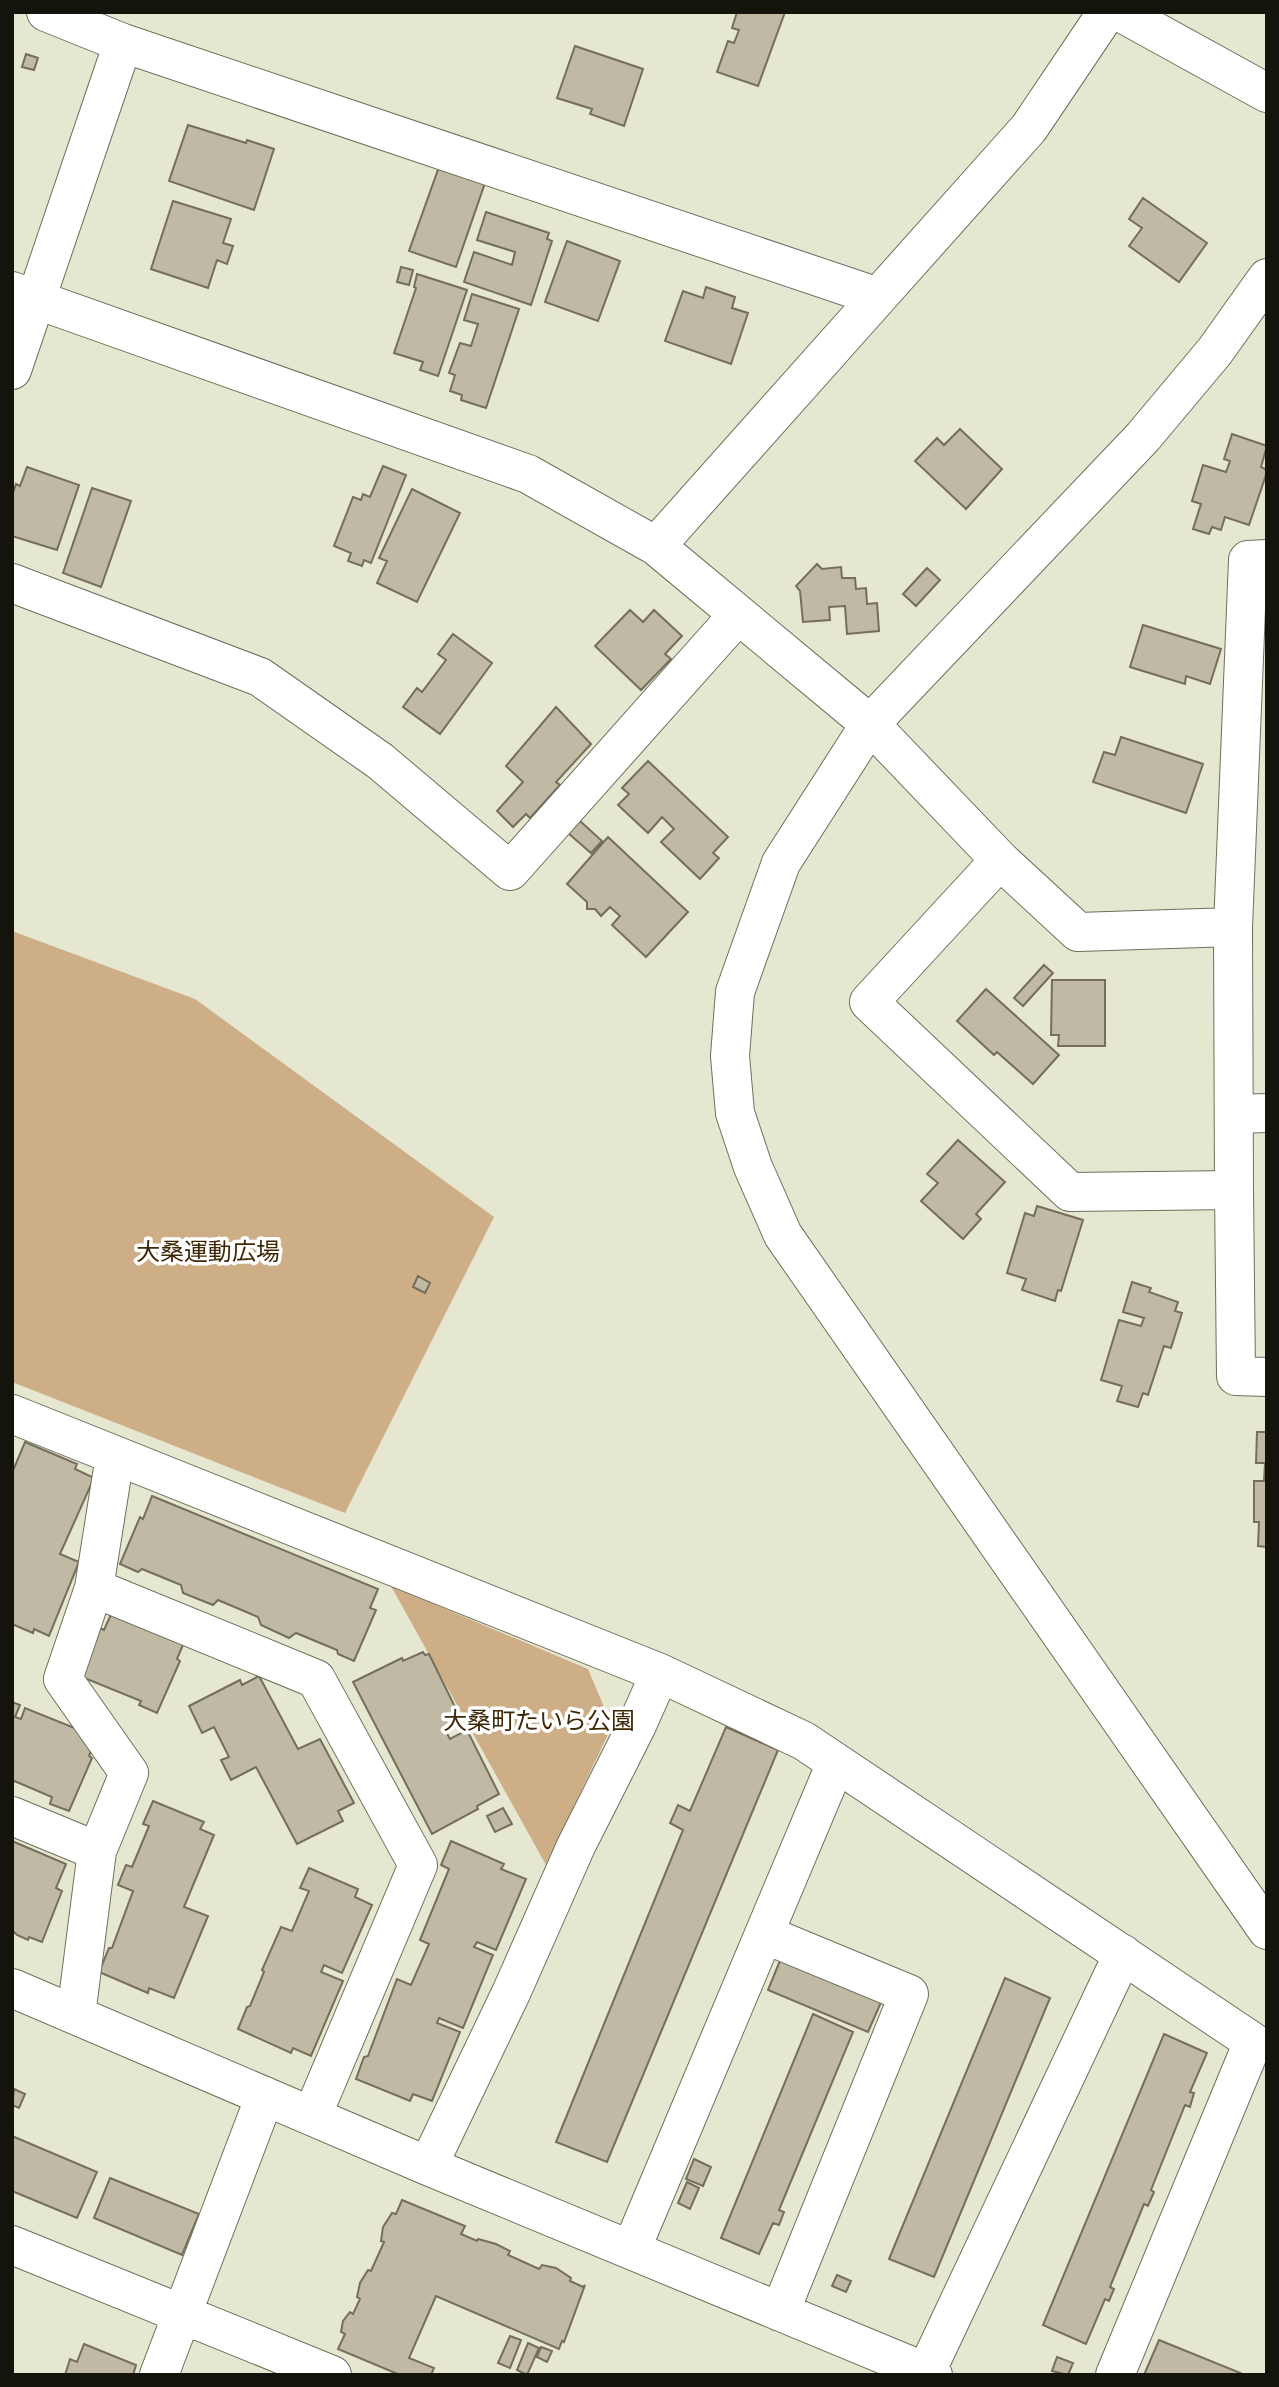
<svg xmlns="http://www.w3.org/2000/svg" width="1279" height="2387" viewBox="0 0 1279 2387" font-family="Commissioner,'Noto Sans JP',sans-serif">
	<rect width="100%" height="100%" fill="#e5e7d1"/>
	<path fill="#ceae87" d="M12 931 195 999 494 1217 345 1513 12 1382Z
		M391 1586 588 1669 612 1726 546 1865Z"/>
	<path fill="#c0b9a4" stroke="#756e5b" stroke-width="2" d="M737 12H785L758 86 717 72 728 41 734 43 739 30 732 28Z
		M575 46 643 69 624 126 590 114 592 109 557 98Z
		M26 54 38 58 34 70 22 67Z
		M188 125 246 143 247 140 274 149 254 210 169 181Z
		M440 164 486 180 456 267 409 251Z
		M1143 198 1207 243 1179 282 1129 246 1142 228 1129 219Z
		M173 201 231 219 223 243 233 246 227 264 217 260 208 288 151 269Z
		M486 212 549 233 547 239 552 241 531 305 464 282 474 252 512 265 515 252 477 240Z
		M567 241 620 261 598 321 545 302Z
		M401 267 413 270 409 285 397 282Z
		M417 274 467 290 438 376 420 370 423 362 394 353 416 288 414 287Z
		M706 287 735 297 732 308 748 313 731 364 665 341 683 291 703 298Z
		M472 294 519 309 486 408 461 400 462 395 450 391 455 375 449 373 460 343 471 346 478 324 464 320Z
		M960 429 1002 469 966 509 915 461 937 438 944 445Z
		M1232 434 1267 446 1261 467 1267 470V472L1249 525 1225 517 1221 530 1212 527 1209 534 1193 529 1201 504 1192 501 1203 465 1226 472 1230 461 1224 459Z
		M383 466 406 475 371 563 364 560 362 566 348 561 351 553 334 546 353 497 361 500 363 494 370 497Z
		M27 467 79 485 57 550 12 536V496L16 484 20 486Z
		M92 488 131 501 101 587 63 573Z
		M412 489 460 513 417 602 377 583 387 561 379 558Z
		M817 564 822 569 841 567 842 578H855L856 589 866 588 867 604 877 603 879 631 847 634 845 606 829 607 830 620 803 622 800 591 796 586Z
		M927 568 940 580 916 606 903 594Z
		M630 610 643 622 654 610 682 636 665 654 671 659 641 690 595 646Z
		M1143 625 1221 649 1210 684 1186 676 1185 684 1130 667Z
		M453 634 492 663 440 734 403 707 417 688 422 692 446 660 438 654Z
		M556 707 591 744 556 782 560 785 530 818 526 814 513 827 497 811 523 782 506 766Z
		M1121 737 1203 764 1186 813 1093 782 1104 752 1115 755Z
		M648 761 728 837 713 853 719 858 700 879 661 842 674 829 662 817 648 833 618 805 629 794 622 788Z
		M580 821 602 841 591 853 568 833Z
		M608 837 688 912 646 957 612 925 620 916 610 907 601 916 595 909H587V902L567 884Z
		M608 837 688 912 646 957 612 925 620 916 610 907 601 916 595 909H587V902L567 884Z
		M1044 965 1053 973 1023 1006 1014 998Z
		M1052 980H1105V1046H1058L1059 1035H1051Z
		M986 989 1059 1055 1033 1084 997 1052 994 1055 957 1021Z
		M958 1140 1005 1182 976 1214 981 1219 963 1239 921 1201 938 1183 927 1174Z
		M1037 1206 1083 1220 1061 1291 1058 1290 1055 1301 1022 1290 1026 1279 1007 1273 1025 1213 1034 1216Z
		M418 1276 430 1283 425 1293 413 1287Z
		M1132 1282 1151 1288 1149 1292 1178 1302 1175 1311 1182 1313 1171 1348 1164 1346 1148 1395 1143 1393 1138 1407 1117 1401 1122 1386 1101 1380 1119 1320 1141 1326 1144 1318 1123 1312Z
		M1257 1432H1267V1547L1258 1546 1259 1522H1254V1481H1264L1265 1463H1256Z
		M25 1442 77 1464 75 1469 94 1478 60 1554 79 1562 49 1636 34 1629 33 1633 12 1624V1473Z
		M152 1496 378 1589 370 1608 376 1610 354 1661 338 1654 337 1650 296 1633 289 1638 261 1625 258 1617 218 1600 213 1605 183 1593 181 1585 142 1569 138 1572 120 1564 140 1517 143 1519Z
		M113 1610 185 1640 177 1659 180 1661 157 1713 139 1705 141 1701 77 1675 97 1627 104 1630Z
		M423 1652 425 1655 429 1654 461 1719 444 1728 450 1739 467 1730 499 1794 477 1806 478 1809 432 1834 353 1682 402 1658 403 1661Z
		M259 1676 298 1749 320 1739 354 1803 338 1811 343 1821 297 1844 256 1767 231 1780 221 1760 229 1757 214 1727 202 1733 189 1706 240 1680 242 1685Z
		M12 1702 20 1705 15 1717 21 1719 25 1708 97 1737 89 1756 92 1758 69 1811 50 1804 52 1797 12 1780Z
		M726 1727 778 1750 607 2162 556 2142 683 1830 670 1823 678 1805 690 1811Z
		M153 1801 204 1822 200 1829 214 1835 184 1907 208 1916 174 1998 149 1988 148 1993 99 1972 109 1948H112L133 1891 118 1885 126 1865 132 1867 149 1826 143 1824Z
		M503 1808 512 1824 495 1832 487 1816Z
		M12 1841 66 1864 56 1888 62 1891 42 1942 29 1937 28 1940 17 1935 12 1930Z
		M451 1841 504 1864 501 1869 526 1879 496 1950 477 1942 474 1947 493 1955 463 2028 439 2018 437 2023 460 2032 432 2101 413 2094 410 2101 356 2079 364 2057 368 2056 397 1979 411 1985 429 1944 420 1940 449 1869 441 1865Z
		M309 1868 358 1889 355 1897 372 1905 342 1973 324 1965 321 1972 343 1981 311 2056 293 2048 291 2053 238 2029 247 2007 250 2006 264 1972 262 1970 281 1927 292 1931 309 1891 300 1888Z
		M781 1958 882 2000 868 2032 768 1990Z
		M1005 1978 1050 1998 934 2277 889 2259Z
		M813 2014 853 2032 779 2210 784 2212 779 2225 773 2223 759 2254 721 2238Z
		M1164 2034 1207 2053 1190 2092 1194 2093 1190 2107 1185 2105 1151 2190 1154 2192 1148 2206 1144 2204 1110 2287 1114 2289 1109 2301 1105 2299 1086 2344 1043 2325Z
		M14 2089 25 2094 19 2108 12 2105Z
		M12 2136 97 2172 77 2218 12 2191Z
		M694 2159 711 2167 703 2186 686 2179Z
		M110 2178 199 2214 182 2255 94 2218Z
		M687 2182 699 2188 690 2209 678 2203Z
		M402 2200 465 2226 461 2234 477 2241 478 2239 496 2244 510 2251 508 2255 539 2269 542 2265 556 2268 571 2278 570 2281 583 2287 585 2285 564 2342 562 2341 559 2349 436 2296 409 2358 434 2368 431 2375H400L338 2349 345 2334 341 2332 343 2321 350 2312 353 2314 360 2299 357 2297 360 2283 368 2270 371 2271 384 2242 381 2241 383 2227 392 2213 396 2214Z
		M837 2275 851 2281 846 2292 832 2286Z
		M510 2336 521 2340 510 2368 498 2363Z
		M1159 2340 1243 2374 1242 2375H1144Z
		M528 2343 539 2348 527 2375 517 2370Z
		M84 2344 136 2365 133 2375H65L70 2359 77 2362Z
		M541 2347 552 2351 547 2362 537 2357Z
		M1057 2357 1073 2363 1068 2375 1052 2371Z"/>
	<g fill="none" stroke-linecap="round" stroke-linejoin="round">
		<g stroke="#6e6f5c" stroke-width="40">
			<path id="minor" d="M1120 12 1267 93
				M123 43 878 297 1029 128 1107 12
				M1267 278 1215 351 1143 437 870 724 781 863 735 992 730 1056 735 1113 753 1167 783 1235 1267 1930
				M12 291 528 474 656 546 870 724 1000 860 869 1002 1070 1192 1234 1190 1236 1376 1267 1377
				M12 370 123 43 46 12
				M656 546 878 297
				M12 583 260 677 380 761 510 871 738 615
				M1000 860 1078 932 1233 927 1234 1190
				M1233 927 1248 560 1267 559
				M1234 1114 1267 1113
				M12 1414 660 1673 804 1741 1253 2042 1115 2375
				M115 1456 94 1588 316 1679 418 1865 312 2116
				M94 1588 63 1679 129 1773 97 1851
				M12 1816 97 1851 76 2015
				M764 1934 909 1994 780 2312
				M12 1988 428 2166 933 2375
				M428 2166 511 1993 576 1846 637 1725 660 1673
				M12 2245 332 2375
				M631 2250 836 1763
				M926 2372 1123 1954
				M159 2375 265 2096"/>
		</g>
		<use href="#minor" stroke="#fff" stroke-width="38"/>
	</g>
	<g text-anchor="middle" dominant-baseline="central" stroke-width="7" stroke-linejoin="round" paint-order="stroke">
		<g font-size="24" fill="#3f2805" stroke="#fff">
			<text x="208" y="1250">大桑運動広場</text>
			<text x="539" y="1719">大桑町たいら公園</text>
		</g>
	</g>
	<rect width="1279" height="2387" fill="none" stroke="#14140d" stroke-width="28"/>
</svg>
